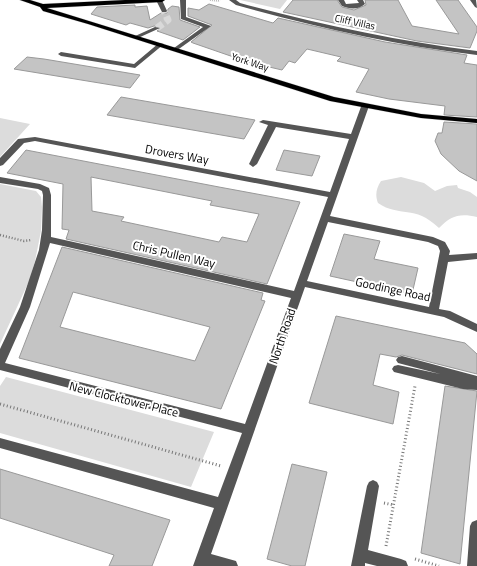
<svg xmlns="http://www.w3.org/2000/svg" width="477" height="566" viewBox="0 0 477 566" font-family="'Titillium Web',sans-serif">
	<rect width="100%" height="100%" fill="#fff"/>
	<path fill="#dcdcdc" d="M240 0H287L280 9Z
		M0 118 30 124 0 157Z
		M401 177 424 183 435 191 447 186 457 185 458 188 470 192 477 197V217C459 213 451 216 439 228 414 204 400 218 378 203 375 195 376 189 381 181Z
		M0 184 36 191 41 197 42 207 41 231 35 261 30 279 0 344Z
		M6 377 214 432 191 487 0 433V386Z"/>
	<path fill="#c4c4c4" stroke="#999" fill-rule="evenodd" d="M293 0H337L342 7 354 10 366 5 365 0H398L412 26 459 34 436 0H458L477 27V31L470 48 417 41 283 12Z
		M209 4 273 23 278 18 385 42 467 55 464 63 477 65V117L444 115 445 106 389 99 356 92 369 69 337 61 341 57 307 49 295 63 289 61 282 70 248 62 193 43 191 42 212 25 188 16V8L199 10Z
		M135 5V7L147 6 150 20 161 13H167L168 9 172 6 179 7 180 20 200 27 183 40 157 31 161 28 160 27 154 26 148 28 130 23 126 25 91 14 97 7Z
		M27 57 44 59 140 75 130 88 14 69Z
		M121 97 255 120 244 139 107 115Z
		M444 122 477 124V181L459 171 441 154 435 141 438 133H442Z
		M26 150 219 187 300 202 267 284 66 239 69 230 62 229 63 184 7 173ZM91 177 212 201 210 205 259 214 247 242 222 237 219 242 121 221 124 217 92 211Z
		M284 150 320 156 312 176 276 170Z
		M344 234 380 241 374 259 418 268 412 294 330 276Z
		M62 247 263 293 261 300 265 301 221 409 19 358ZM73 292 210 327 195 361 60 327Z
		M336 316 465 343 477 354V374L402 355 396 357 380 354 373 385 399 392 393 424 309 403Z
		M445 386 477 391 460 564 421 553Z
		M292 464 327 472 305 566H292L267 559Z
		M0 469 170 520 152 566H109L114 555 0 518Z"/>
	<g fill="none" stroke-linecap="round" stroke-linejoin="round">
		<path stroke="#d9d9d9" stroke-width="7" stroke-dasharray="7 3.5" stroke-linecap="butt" d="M157 28 168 20 164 11"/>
		<g stroke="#dbdbdb" stroke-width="1">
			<path id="major" d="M20 0H30L43 4 125 0H165L162 2 47 8 334 97 421 114 477 119V123L421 118 330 101 88 24 43 11 40 7Z"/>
		</g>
		<path stroke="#777" stroke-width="2" stroke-dasharray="0.5 1.5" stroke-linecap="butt" d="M210 0 220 1"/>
		<path stroke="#777" stroke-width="2.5" stroke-dasharray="1 2" stroke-linecap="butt" d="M0 235 24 241 31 240"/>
		<path stroke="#777" stroke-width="3" stroke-dasharray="1 2.5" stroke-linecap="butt" d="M0 404 221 466
			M384 503 394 505
			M386 546 415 386
			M415 559 439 566"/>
		<path fill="#555" fill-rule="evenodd" d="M156 0H162L167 11 166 12H162Z
			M180 0H186V17L211 26 176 51 174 50V48L203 27 181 19Z
			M229 0H236L240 3C318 24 397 41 477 51V55C395 45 315 27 236 5Z
			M338 0H344L346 4 359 3 357 0H363L365 4C358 10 350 9 342 6Z
			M470 0H476L477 8 475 7Z
			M155 27 160 28 138 38 133 37Z
			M159 43 164 44 135 68 61 56 58 54 61 52 134 64Z
			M362 104H368L369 106 330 216 433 237 445 242 450 251 449 255 477 253V259L448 262 439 309 450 311 477 324V332L444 317 305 287 211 554 236 561 238 566H193L214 508 0 448V438L218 497 242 433 0 370V349L20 307 39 250 42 230 43 195 42 191 38 189 0 183V177L40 184 49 188 51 195V237L294 291 328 197 35 141 24 143 3 165 0 166V158L18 139 35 137 330 192 349 139 276 127 257 164 253 167 249 164 268 125 259 122 263 120 351 134ZM328 222 428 242 438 246 440 251 429 307 307 281ZM50 243 291 298 245 424 5 363 30 307Z
			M402 356 477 376V390L463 389 394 372 392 369 394 366 398 365 440 374 398 363 396 360 398 357Z
			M373 480 377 482 379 486 368 550 401 559 406 561 408 566H377L365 563V566H351L367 486 369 482Z
			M477 520V566H467L470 526 472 522Z"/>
		<use href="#major" fill="#000" fill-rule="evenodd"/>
	</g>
	<g text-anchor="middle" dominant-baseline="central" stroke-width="4" stroke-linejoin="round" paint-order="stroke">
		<g font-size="10" fill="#000" stroke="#fff">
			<text transform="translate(355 22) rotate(12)">Cliff Villas</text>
			<text transform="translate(250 62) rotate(18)">York Way</text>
		</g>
		<g font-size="12" fill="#000" stroke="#fff">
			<text transform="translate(177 154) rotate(10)">Drovers Way</text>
			<text transform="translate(174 254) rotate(13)">Chris Pullen Way</text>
			<text transform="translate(393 289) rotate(12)">Goodinge Road</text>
			<text transform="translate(282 336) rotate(-71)">North Road</text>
			<text transform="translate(124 399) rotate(14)">New Clocktower Place</text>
		</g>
	</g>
</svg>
